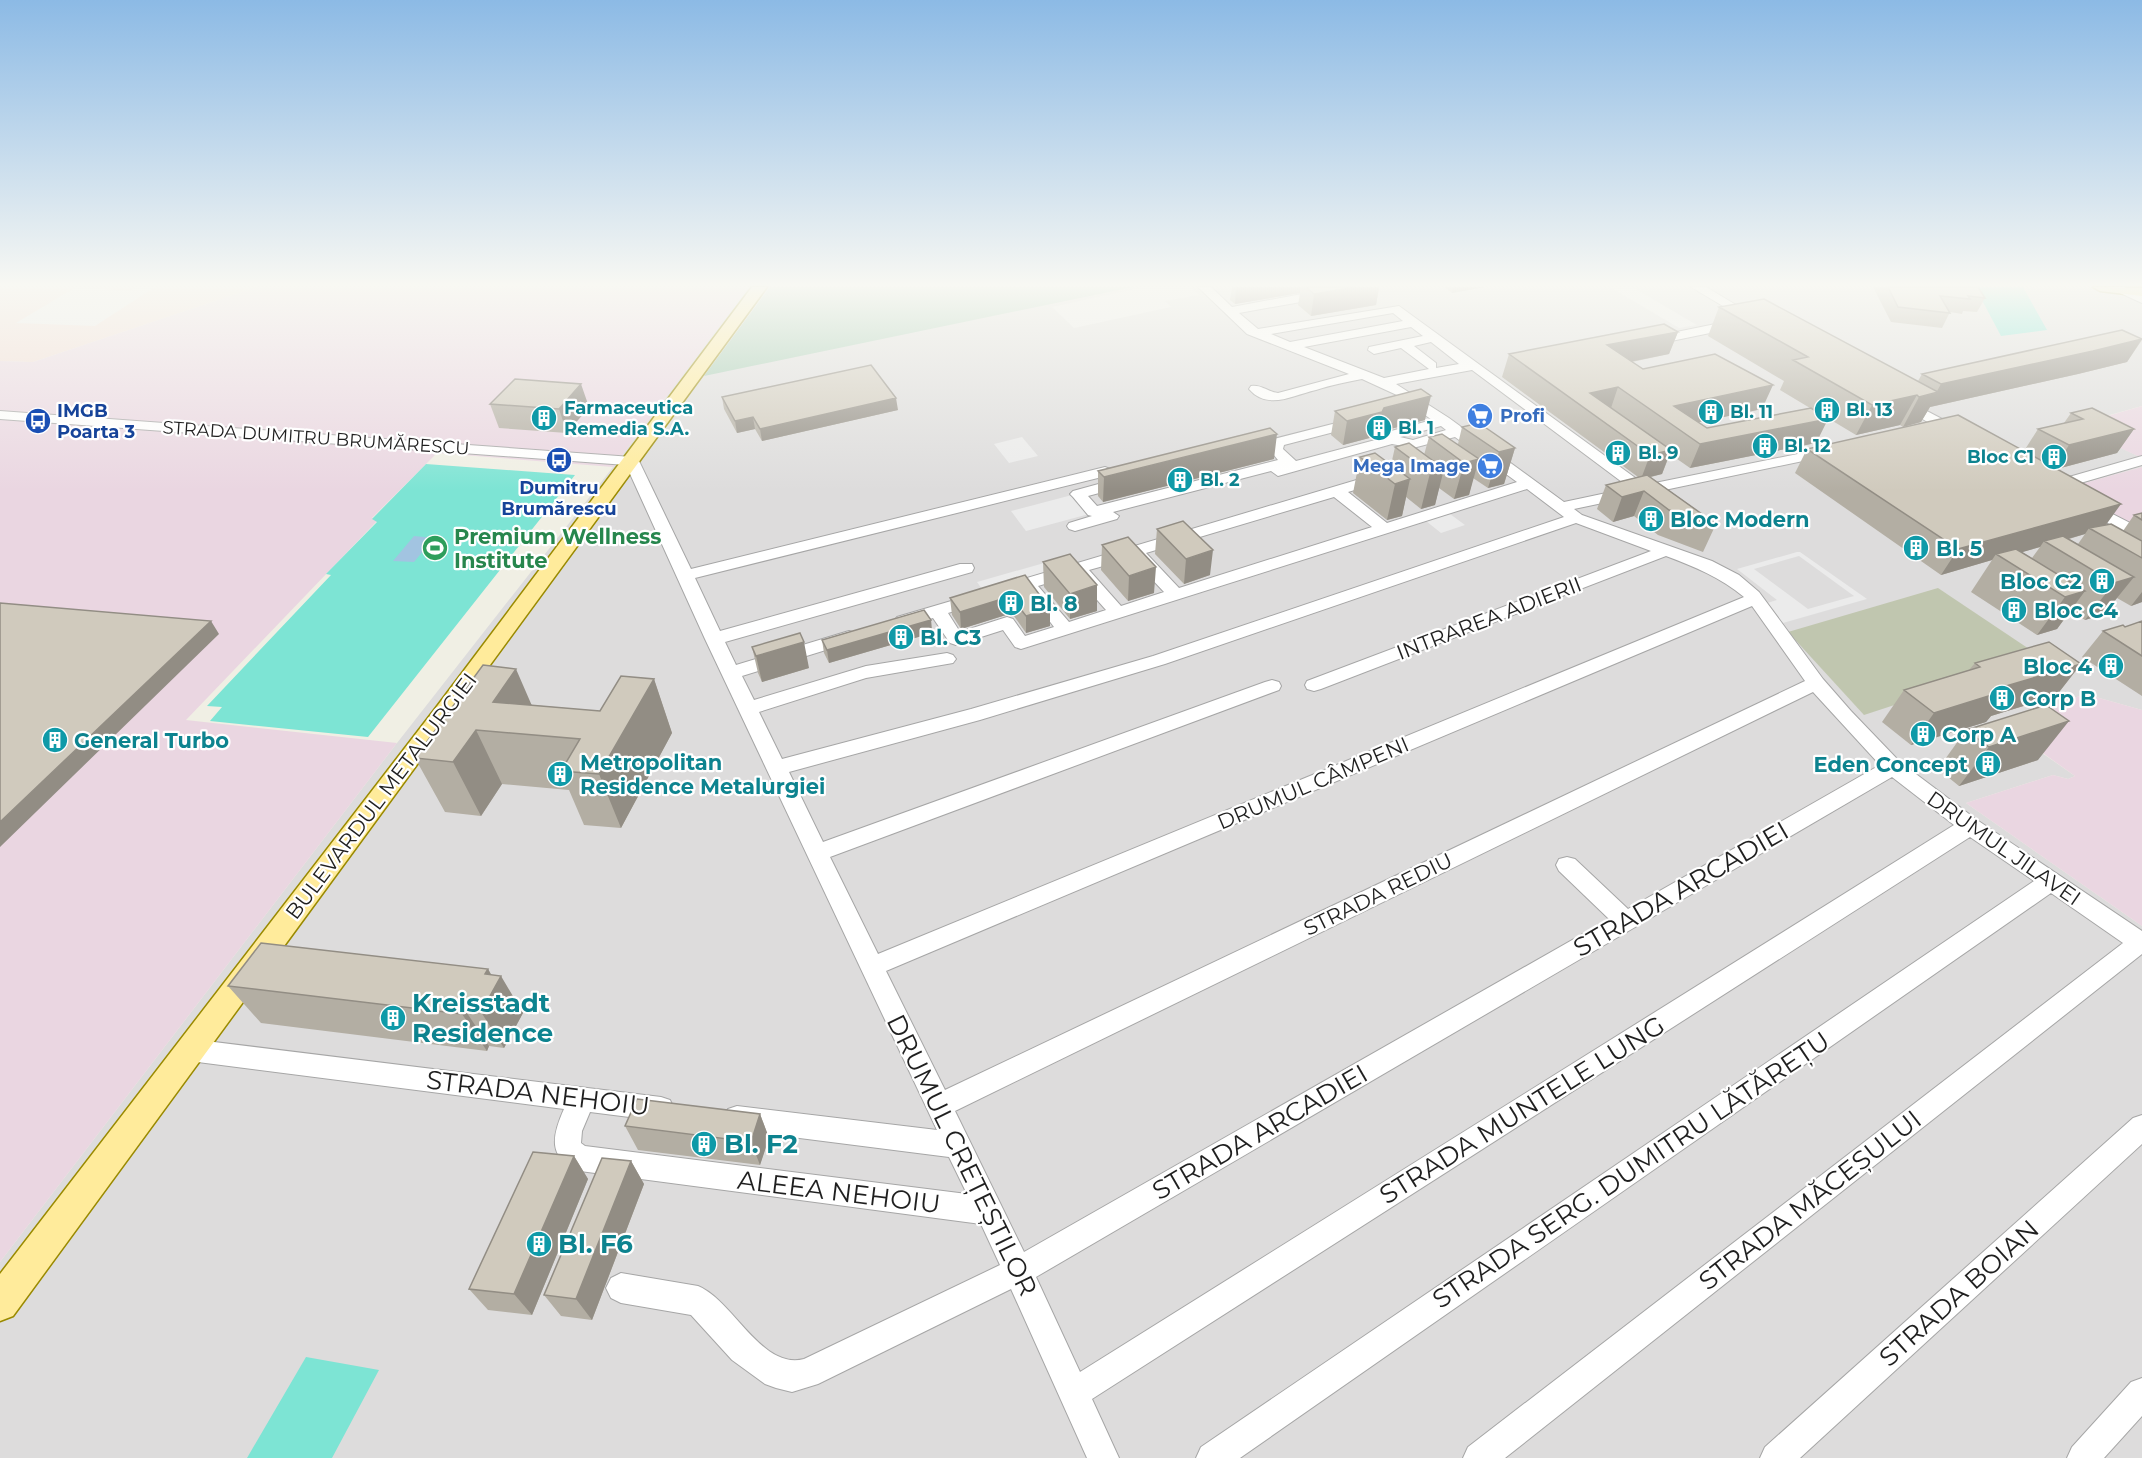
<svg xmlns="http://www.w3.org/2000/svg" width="2142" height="1458" viewBox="0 0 2142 1458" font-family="Montserrat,sans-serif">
	<rect width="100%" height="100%" fill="#f0efe4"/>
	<path fill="#dddcdc" d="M748 287H2119L2142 298V406L2074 425 2142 458V467L2057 491 2142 541V710L2085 694 2002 725 2075 776 2068 779 2053 775 1966 803 2142 926V1458H0V1262L397 743 613 467Z"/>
	<path fill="#f2dbd3" d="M0 287H257L33 362 0 361Z"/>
	<path fill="#ead6e1" d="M257 287H749L613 467 437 453 372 518 377 521 186 720 397 743 0 1262V361L33 362Z
		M2142 406V458L2073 426Z
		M2142 467V541L2056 491Z
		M2085 694 2142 710V926L1966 803 2053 775 2068 779 2075 776 2002 724Z"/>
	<path fill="#c0c6af" d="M1938 588 2041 657 1864 715 1788 632Z"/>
	<path fill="#a4cbb3" d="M770 287H1133L704 376Z"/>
	<path fill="#7de4d4" d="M1975 287H2023L2047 330 2001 336Z
		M426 464 575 475 368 737 210 721 222 707 207 706 331 575 326 574 377 522 372 519Z
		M306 1357 379 1370 332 1458H247Z"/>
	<path fill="#ebebeb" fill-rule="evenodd" d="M76 287 129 291 136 287H155L95 326 16 323Z
		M1144 287H1191L1199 295 1165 301 1171 307 1074 328 1052 307Z
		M1610 287H1632L1697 325 1679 328Z
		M1022 437 1038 456 1009 463 994 444Z
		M1072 495 1089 514 1026 531 1011 511Z
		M1450 514 1465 525 1441 533 1426 521Z
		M1797 552H1800L1867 599 1783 623 1764 604 1777 600 1737 569ZM1799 556 1854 596 1808 609 1754 569Z
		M1072 555 1082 567 987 596 977 582Z"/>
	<path fill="#a2c4e1" d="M414 536 434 538 414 562 393 561Z"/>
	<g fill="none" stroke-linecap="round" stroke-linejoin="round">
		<g stroke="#a6a6a6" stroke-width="2">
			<path id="minor" d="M1198 287H1211L1232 307 1323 290 1329 294 1323 298 1239 313 1258 329 1399 306 1645 485 1827 448 1832 449 1834 452 1827 456 1574 509 1582 515 1712 561 1739 575 1759 592 1823 679 1851 711 1900 762 1977 820 2142 931V954L1505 1458H1463L1468 1447 2123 943 2051 893 1240 1458H1196L1201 1447 2034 881 1970 837 1092 1399 1119 1458H1087L1011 1289 818 1384 792 1392 776 1388 765 1384 732 1360 691 1315 621 1303 611 1298 606 1288 611 1278 621 1273 698 1286C734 1301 761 1370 804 1359L1000 1265 981 1224 580 1171C547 1158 552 1136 564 1109L190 1061 181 1058 177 1050 181 1042 190 1039 661 1097 670 1100 674 1109 670 1118 661 1121 590 1112 582 1131 581 1143 585 1146 967 1194 949 1157 737 1130 728 1127 724 1118 728 1109 737 1106 937 1130 705 639 626 465 0 419V411L632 457 639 461 691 569 1105 467 1110 469 1113 472 1110 475 695 578 720 631 960 564H972L974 568 972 572 725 642 736 665 849 631 855 633 858 637 855 641 742 676 754 700 866 666 947 653 953 655 956 659 953 663 866 678 759 712 782 759 971 709 1153 656 1564 517 1527 489 1021 649 1015 647 1003 630 956 645 950 643 933 618 903 627 897 625 894 621 897 617 975 594 981 595 984 599 981 603 948 613 960 632 1007 617 1013 619 1025 636 1054 627 1026 590 1006 595 1000 594 997 590 1000 586 1380 473 1385 475 1388 478 1385 481 1348 492 1387 523 1517 482 1455 437 1413 448 1392 444 1278 476 1271 471 1113 512 1119 516 1117 519 1075 531 1069 529 1067 526 1069 523 1092 516 1088 515 1073 497 1070 494 1073 491 1124 477 1129 479 1132 482 1129 485 1088 496 1097 506 1278 460 1269 449 1251 453 1244 449 1246 446 1356 418 1363 422 1361 425 1284 445 1283 449 1296 461 1379 439 1380 434 1432 420 1399 396 1362 379C1347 382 1331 385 1316 390 1293 395 1268 411 1249 389L1251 386C1261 384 1268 392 1278 393L1349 374 1247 334ZM1393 313 1403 321 1290 342 1271 334ZM1411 327 1423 336 1369 347 1368 350 1374 354 1401 348 1429 369 1384 378 1304 347ZM1431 342 1459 364 1436 368V363L1414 346ZM1472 370 1630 488 1564 502 1449 418 1396 384ZM1441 426 1446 430 1413 440 1400 437ZM1334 497 1372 527 1179 588 1146 553ZM1576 523 1651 551 1307 681 1305 685 1307 689 1314 691 1321 689 1666 556C1695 567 1720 577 1744 597L878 954 830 857 1279 690 1281 686 1279 682 1272 680 1265 682 823 842 789 772 980 720 1165 664ZM1132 558 1164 592 1121 606 1089 570ZM1075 575 1106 610 1069 622 1038 586ZM1752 606 1805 681 945 1090 886 971ZM1813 692 1880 765 1628 909 1575 859 1567 857 1559 859 1556 865 1559 871 1609 919 1024 1252 955 1111ZM1892 777 1954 825 1080 1372 1036 1277Z
				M1691 287H1706L1758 318 1756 321H1748Z
				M2107 287H2124L2142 295V303Z
				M1735 320 1739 321 1741 324 1739 327 1652 345 1646 341 1652 337Z
				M1904 399 1961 429 1963 432 1956 436 1951 435 1899 406 1897 403Z
				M2142 456V465L2053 491 2045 486 2048 483Z
				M2089 502 2142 529V541L2083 510 2081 507 2083 504Z
				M2142 1115V1144L1800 1458H1760L1765 1447 2133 1118Z
				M2142 1378V1416L2104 1458H2067L2072 1447 2131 1382Z"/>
		</g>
		<g stroke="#9a8a00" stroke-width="3">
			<path id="major" d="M752 287H767L13 1316 0 1321V1274L438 705Z
				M2093 287 2142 288V296L2100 291Z"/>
		</g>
		<use href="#minor" fill="#fff" fill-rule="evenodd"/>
		<use href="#major" fill="#ffeb9b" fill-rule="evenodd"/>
	</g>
	<path fill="#b3aea3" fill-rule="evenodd" d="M1232 287H1379L1376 305 1311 316 1298 305 1300 293 1235 304 1230 300Z
		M1444 287H1484L1452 293Z
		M1873 287H1978L1985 298 1977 312 1963 311 1962 314 1950 312 1942 328 1891 322Z
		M1719 307 1918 381 1922 374 2142 339V340L2127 362 2078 374 1930 407 1921 422 1903 427 1900 425 1856 435 1826 417 1828 419 1816 443 1690 468 1670 454 1662 474 1651 477 1716 524 1703 552 1658 535 1634 516 1613 522 1597 509 1606 485 1638 477 1502 377 1509 354 1678 332 1669 354 1632 362 1643 369 1762 409 1699 422 1707 428 1810 408 1780 390 1784 381 1708 336Z
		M722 397 898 410 762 441 755 429 737 433 724 409Z
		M490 404 589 407 567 433 499 428Z
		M1335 411 1425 420 1379 432 1377 436 1343 445 1331 435Z
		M2071 413 2134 429 2117 453 2057 469 2106 525 2123 531 2134 515 2142 513V602L2131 606 2117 598 2104 614 2085 620 2070 611 2057 629 2037 635 1971 592 1992 560 1941 575 1795 473 1807 449 2024 451 2038 429 2064 423ZM2085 534 2078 544 2069 539ZM2040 547 2032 558 2022 552Z
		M1462 427 1515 448 1504 484 1488 488 1473 478 1469 495 1454 499 1439 488 1435 505 1421 509 1406 497 1402 516 1387 520 1353 493 1360 457 1391 465 1395 447 1424 455 1429 437 1458 444Z
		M1274 459 1103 502 1098 496V471Z
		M1157 529 1210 575 1184 584 1155 554Z
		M1102 545 1154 593 1128 601 1101 570Z
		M1043 562 1097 585V611L1070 619 1044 587Z
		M1025 575 1050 609V626L1026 633 1014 616 1006 615 961 629 952 615 950 598Z
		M931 620 932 633 829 663 824 653 822 640Z
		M2142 621V696L2082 657 2103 631 2125 627Z
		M752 647 809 668 762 682 758 673Z
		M1975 663 2081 664 2056 696 1991 716 1986 722 1911 745 1882 722 1904 690 1969 670Z
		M483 665 532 705 600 711 654 679 672 733 621 828 584 825 569 790 502 784 481 816 445 812 415 758Z
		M1966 730 2038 760 1959 786 1938 769Z
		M488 969 491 974 523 1013 504 1048 489 1046 487 1051 261 1023 228 986Z
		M760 1114 769 1138 760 1165 638 1150 625 1126Z
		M574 1156 588 1179 532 1315 488 1310 469 1289Z
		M631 1161 644 1184 592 1320 561 1316 544 1295Z"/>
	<path fill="#928d84" d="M1236 287H1300V293L1235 304Z
		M1356 287H1379L1376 305 1311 316 1314 294Z
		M1453 287H1484L1452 293Z
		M1678 332 1669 354 1599 368 1607 345Z
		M2142 339 2127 362 2078 374 1930 407 1921 422 1903 427 1919 397 1936 393 1941 384Z
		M581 384 589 407 567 433 559 409Z
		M1773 385 1762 409 1676 427 1674 406Z
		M1618 387 1610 411 1590 393Z
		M1917 395 1900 425 1856 435 1872 405Z
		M1431 396 1425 420 1379 432 1377 436 1343 445 1347 421 1384 408Z
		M896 398 898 410 762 441 760 429Z
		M753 417 755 429 737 433 735 421Z
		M1828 419 1816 443 1690 468 1700 444Z
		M2134 429 2117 453 2053 470 2069 445Z
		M1277 434 1274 459 1103 502 1104 477Z
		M1515 448 1504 484 1488 488 1499 452Z
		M1671 450 1662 474 1641 479 1650 455Z
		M1479 459 1469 495 1454 499 1464 463Z
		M1444 469 1435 505 1421 509 1430 473Z
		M1410 479 1402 516 1387 520 1395 484Z
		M1644 491 1634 516 1613 522 1622 497Z
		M2121 504 2103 529 2089 528 2085 534 2050 544 2044 541 2040 547 2002 558 1996 554 1992 560 1941 575 1958 549Z
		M1213 550 1210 575 1184 584 1186 559Z
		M1156 567 1154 593 1128 601 1129 576Z
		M2134 577 2104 614 2085 620 2114 583Z
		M1097 585V611L1070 619V594Z
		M2085 591 2057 629 2037 635 2065 597Z
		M2142 592V602L2131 606Z
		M1005 598 1006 615 961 629 960 612Z
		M1050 609V626L1026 633V616Z
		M931 620 932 633 829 663 827 650Z
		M211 621 219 634 0 847V822Z
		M804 642 809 668 762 682 756 656Z
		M2081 664 2056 696 1991 716 1986 722 1911 745 1934 713 2006 686Z
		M516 669 539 722 493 702Z
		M654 679 672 733 621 828 599 774Z
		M2069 721 2038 760 1959 786 1989 747Z
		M476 730 502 784 481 816 453 762Z
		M488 969 496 984 501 976 523 1013 504 1048 481 1012 485 974Z
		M465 1010 489 1046 487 1051 462 1014Z
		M760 1114 769 1138 760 1165 751 1142Z
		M574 1156 588 1179 532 1315 514 1294Z
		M631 1161 644 1184 592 1320 576 1299Z"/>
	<path fill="#d0cabd" stroke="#928d84" stroke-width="1.5" d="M1306 287H1356L1314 294Z
		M1888 287H1978L1985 298 1968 296 1970 299 1940 296 1950 313 1898 307Z
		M1764 299 1938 392 1919 397 1917 395 1872 405 1793 360 1808 357 1719 307Z
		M1664 324 1678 332 1607 345 1643 369 1715 354 1773 385 1674 406 1707 428 1811 408 1828 419 1700 444 1618 387 1590 393 1671 450 1650 455 1509 354Z
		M2122 330 2142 339 2093 351 1941 384 1922 374Z
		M871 365 896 398 760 429 753 417 735 421 722 397Z
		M515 379 581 384 559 409 490 404Z
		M1421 389 1431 396 1384 408 1382 412 1347 421 1335 411Z
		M2092 408 2134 429 2069 445 2038 429 2083 419 2071 413Z
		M1958 415 2121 504 1958 549 1807 449Z
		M1479 423 1515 448 1499 452 1462 427Z
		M1270 428 1277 434 1104 477 1098 471Z
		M1442 434 1479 459 1464 463 1429 437Z
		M1409 443 1444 469 1430 473 1395 447Z
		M1375 453 1410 479 1395 484 1360 457Z
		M1647 475 1716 524 1714 526 1669 510 1644 491 1622 497 1606 485Z
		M2142 513V520L2134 515Z
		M1183 521 1213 550 1186 559 1157 529Z
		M2111 524 2142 541V558L2089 528Z
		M2063 536 2134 577 2114 583 2044 541Z
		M1128 537 1156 567 1129 576 1102 545Z
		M2016 549 2085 591 2065 597 1996 554Z
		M1070 554 1097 585 1070 594 1043 562Z
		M1025 575 1050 609 1026 616 1013 599 1005 598 960 612 950 598Z
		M0 603 211 621 0 822Z
		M924 610 931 620 827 650 822 640Z
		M2142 621V656L2103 631 2123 625 2125 627Z
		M800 633 804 642 756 656 752 647Z
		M2049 642 2081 664 2006 686 2011 689 1934 713 1904 690 1980 667 1975 663Z
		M483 665 516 669 493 702 600 711 621 676 654 679 599 774 561 771 580 739 476 730 453 762 415 758Z
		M2046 705 2069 721 1989 747 1966 730Z
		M261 943 488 969 485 974 501 976 481 1012 465 1010 462 1014 228 986Z
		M637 1099 760 1114 751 1142 625 1126Z
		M533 1152 574 1156 514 1294 469 1289Z
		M602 1158 631 1161 576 1299 544 1295Z"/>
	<linearGradient id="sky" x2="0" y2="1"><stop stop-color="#8cbae5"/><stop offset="0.58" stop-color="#f8f8f3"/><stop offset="1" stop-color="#f8f8f3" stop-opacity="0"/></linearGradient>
	<rect width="2142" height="491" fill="url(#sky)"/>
	<defs>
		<g id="building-disc" transform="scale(1.35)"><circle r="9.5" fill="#0f9aa8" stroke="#fff"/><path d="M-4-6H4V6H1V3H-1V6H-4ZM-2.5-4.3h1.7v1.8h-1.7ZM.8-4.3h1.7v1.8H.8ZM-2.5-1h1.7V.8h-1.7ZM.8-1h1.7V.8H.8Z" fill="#fff"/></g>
		<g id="supermarket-disc" transform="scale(1.35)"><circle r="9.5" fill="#3f7fe0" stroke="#fff"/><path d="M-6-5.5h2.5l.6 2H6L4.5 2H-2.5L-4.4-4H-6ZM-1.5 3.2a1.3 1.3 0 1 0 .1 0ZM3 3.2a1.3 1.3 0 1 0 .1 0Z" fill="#fff"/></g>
		<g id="bus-disc" transform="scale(1.35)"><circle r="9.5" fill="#1a4fb4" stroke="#fff"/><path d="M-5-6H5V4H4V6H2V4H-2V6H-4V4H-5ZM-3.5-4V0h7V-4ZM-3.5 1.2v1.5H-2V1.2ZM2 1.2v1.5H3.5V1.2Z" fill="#fff"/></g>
		<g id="stadium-disc" transform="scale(1.35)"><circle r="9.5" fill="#2e9e5b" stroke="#fff"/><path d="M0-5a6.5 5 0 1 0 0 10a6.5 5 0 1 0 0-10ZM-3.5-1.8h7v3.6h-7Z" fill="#fff"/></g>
	</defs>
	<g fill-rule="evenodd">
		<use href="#building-disc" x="1827" y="410"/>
		<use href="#building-disc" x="1711" y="412"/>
		<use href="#supermarket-disc" x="1480" y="416"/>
		<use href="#building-disc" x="544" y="418"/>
		<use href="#bus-disc" x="38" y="421"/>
		<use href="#building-disc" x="1379" y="428"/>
		<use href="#building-disc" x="1765" y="446"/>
		<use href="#building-disc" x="1618" y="453"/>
		<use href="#building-disc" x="2054" y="457"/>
		<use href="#bus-disc" x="559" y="460"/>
		<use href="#supermarket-disc" x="1490" y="466"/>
		<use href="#building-disc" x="1180" y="480"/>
		<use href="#building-disc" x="1651" y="519"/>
		<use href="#stadium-disc" x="435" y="548"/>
		<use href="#building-disc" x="1916" y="548"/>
		<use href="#building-disc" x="2102" y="581"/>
		<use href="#building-disc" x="1011" y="603"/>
		<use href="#building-disc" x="2014" y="610"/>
		<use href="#building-disc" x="901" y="637"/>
		<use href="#building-disc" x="2111" y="666"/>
		<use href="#building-disc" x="2002" y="698"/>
		<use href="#building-disc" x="1923" y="734"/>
		<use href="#building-disc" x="55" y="740"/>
		<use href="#building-disc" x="1988" y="764"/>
		<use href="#building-disc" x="560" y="774"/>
		<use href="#building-disc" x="393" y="1018"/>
		<use href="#building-disc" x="704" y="1144"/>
		<use href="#building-disc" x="539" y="1244"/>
	</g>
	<g text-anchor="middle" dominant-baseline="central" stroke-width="4.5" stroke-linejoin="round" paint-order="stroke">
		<g font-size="18" font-weight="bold" fill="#0d838f" stroke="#fff" text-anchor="start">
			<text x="564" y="408">Farmaceutica<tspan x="564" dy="21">Remedia S.A.</tspan></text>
			<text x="1846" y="410">Bl. 13</text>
			<text x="1730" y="412">Bl. 11</text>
			<text x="1398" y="428">Bl. 1</text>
			<text x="1784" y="446">Bl. 12</text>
			<text x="1638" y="453">Bl. 9</text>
			<text x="2034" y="457" text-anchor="end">Bloc C1</text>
			<text x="1200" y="480">Bl. 2</text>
		</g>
		<g font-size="18" font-weight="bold" fill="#164399" stroke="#fff" text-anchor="start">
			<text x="57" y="411">IMGB<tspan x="57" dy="21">Poarta 3</tspan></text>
			<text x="559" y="488" text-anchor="middle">Dumitru<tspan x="559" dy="21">Brumărescu</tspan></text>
		</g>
		<g font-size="18" font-weight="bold" fill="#366cbe" stroke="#fff" text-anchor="start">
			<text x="1500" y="416">Profi</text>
			<text x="1470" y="466" text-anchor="end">Mega Image</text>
		</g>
		<g font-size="18" fill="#1f1f1f" stroke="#fff">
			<text transform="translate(316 438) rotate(4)">STRADA DUMITRU BRUMĂRESCU</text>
		</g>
		<g font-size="21" font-weight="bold" fill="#0d838f" stroke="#fff" text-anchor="start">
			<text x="1670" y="519">Bloc Modern</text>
			<text x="1936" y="548">Bl. 5</text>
			<text x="2082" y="581" text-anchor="end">Bloc C2</text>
			<text x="1030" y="603">Bl. 8</text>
			<text x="2034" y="610">Bloc C4</text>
			<text x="920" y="637">Bl. C3</text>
			<text x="2092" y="666" text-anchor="end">Bloc 4</text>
			<text x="2022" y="698">Corp B</text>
			<text x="1942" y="734">Corp A</text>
			<text x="74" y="740">General Turbo</text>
			<text x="580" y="762">Metropolitan<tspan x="580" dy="24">Residence Metalurgiei</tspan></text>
			<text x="1968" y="764" text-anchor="end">Eden Concept</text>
		</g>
		<g font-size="21" font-weight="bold" fill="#27864d" stroke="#fff" text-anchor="start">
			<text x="454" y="536">Premium Wellness<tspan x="454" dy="24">Institute</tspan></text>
		</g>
		<g font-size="21" fill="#1f1f1f" stroke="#fff">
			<text transform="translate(1489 618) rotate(-21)">INTRAREA ADIERII</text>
			<text transform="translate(1313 783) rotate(-23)">DRUMUL CÂMPENI</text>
			<text transform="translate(381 796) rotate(-53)">BULEVARDUL METALURGIEI</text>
			<text transform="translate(2004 848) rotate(35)">DRUMUL JILAVEI</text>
			<text transform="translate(1378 894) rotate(-26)">STRADA REDIU</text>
		</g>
		<g font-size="26" fill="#1f1f1f" stroke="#fff">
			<text transform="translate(1681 889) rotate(-30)">STRADA ARCADIEI</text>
			<text transform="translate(538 1093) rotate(7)">STRADA NEHOIU</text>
			<text transform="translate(1522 1110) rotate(-32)">STRADA MUNTELE LUNG</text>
			<text transform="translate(1260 1132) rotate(-30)">STRADA ARCADIEI</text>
			<text transform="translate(962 1155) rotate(64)">DRUMUL CREȚEȘTILOR</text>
			<text transform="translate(1631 1170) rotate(-34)">STRADA SERG. DUMITRU LĂTĂREȚU</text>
			<text transform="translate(839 1192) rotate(7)">ALEEA NEHOIU</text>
			<text transform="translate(1810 1200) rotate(-38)">STRADA MĂCEȘULUI</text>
			<text transform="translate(1959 1293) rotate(-42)">STRADA BOIAN</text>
		</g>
		<g font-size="26" font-weight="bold" fill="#0d838f" stroke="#fff" text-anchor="start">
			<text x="412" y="1003">Kreisstadt<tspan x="412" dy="30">Residence</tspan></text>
			<text x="724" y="1144">Bl. F2</text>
			<text x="558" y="1244">Bl. F6</text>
		</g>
	</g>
</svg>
